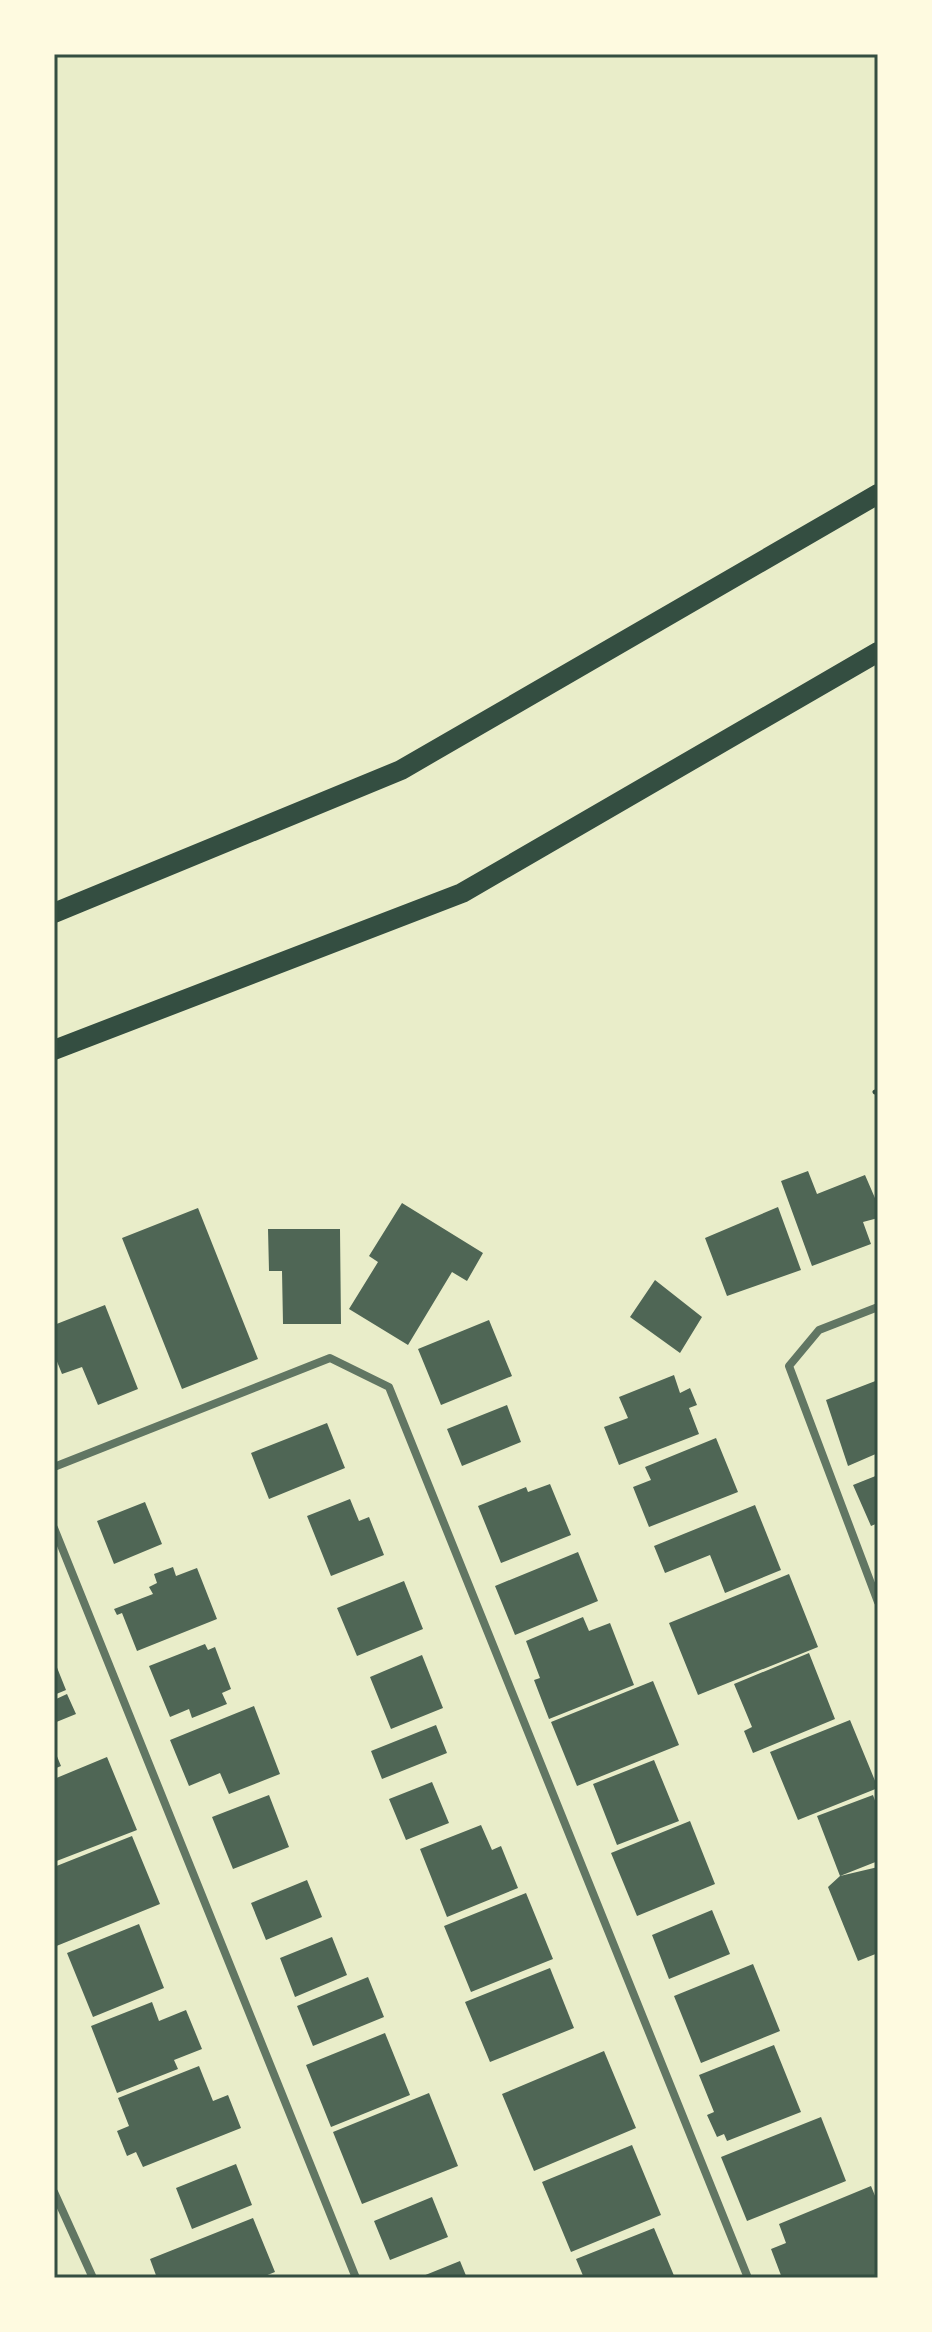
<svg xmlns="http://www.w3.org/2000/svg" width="932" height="2332" viewBox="0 0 932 2332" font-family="'Noto Serif',serif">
	<rect width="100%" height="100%" fill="#e9edc9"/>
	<path fill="#4f6655" d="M808 1171 817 1194 865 1175 878 1205V1218L863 1222 871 1244 812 1266 781 1181Z
		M402 1203 483 1253 467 1281 452 1272 408 1345 349 1309 378 1262 369 1256Z
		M778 1207 801 1270 727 1296 705 1238Z
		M198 1208 258 1359 182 1389 122 1238Z
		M268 1229H340L341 1324H283L282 1271H269Z
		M655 1280 702 1317 680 1353 630 1317Z
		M105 1305 138 1389 98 1405 82 1367 62 1374 54 1354V1325Z
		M489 1320 512 1376 441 1405 418 1349Z
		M674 1375 680 1393 690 1388 697 1405 689 1408 699 1434 619 1465 604 1427 628 1418 619 1397Z
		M878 1380V1453L848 1466 826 1400Z
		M507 1405 521 1442 462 1466 447 1429Z
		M327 1423 345 1468 269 1499 251 1453Z
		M716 1438 738 1492 649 1527 633 1487 651 1480 645 1467Z
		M878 1475V1523L871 1526 853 1485Z
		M550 1484 571 1535 501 1563 478 1506 526 1487 528 1492Z
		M350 1499 359 1521 369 1517 384 1555 331 1576 307 1516Z
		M145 1502 162 1544 114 1564 97 1521Z
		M755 1505 781 1570 725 1593 710 1555 665 1573 654 1546Z
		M578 1552 598 1601 515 1635 495 1586Z
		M173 1567 176 1576 197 1568 217 1619 137 1651 122 1613 117 1615 114 1609 153 1594 149 1587 157 1583 154 1574Z
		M789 1574 818 1647 698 1695 669 1623Z
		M404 1581 423 1629 357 1656 337 1608Z
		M583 1617 589 1631 610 1623 634 1685 549 1719 534 1680 540 1678 526 1641Z
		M205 1644 208 1650 215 1647 231 1689 222 1693 227 1704 192 1718 189 1709 170 1717 149 1666Z
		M809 1653 835 1719 753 1753 744 1731 752 1727 734 1684Z
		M422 1655 443 1708 391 1729 370 1677Z
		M54 1660 66 1690 54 1695Z
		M653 1681 679 1745 577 1786 551 1722Z
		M67 1694 76 1714 54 1723V1700Z
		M254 1706 280 1774 229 1794 220 1773 189 1786 170 1740Z
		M850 1720 878 1788 798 1820 770 1752Z
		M436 1725 447 1753 382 1779 371 1751Z
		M54 1749 61 1766 54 1769Z
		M107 1757 137 1830 54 1862V1779Z
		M654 1760 679 1821 617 1845 593 1784Z
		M432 1782 449 1823 406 1840 389 1799Z
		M269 1795 289 1847 233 1869 212 1817Z
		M873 1795 878 1809V1861L840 1876 878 1867V1953L858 1961 828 1887 840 1876 817 1816Z
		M690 1821 715 1884 637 1916 611 1853Z
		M481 1825 492 1850 501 1846 518 1888 447 1917 420 1849Z
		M132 1836 160 1904 54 1947V1867Z
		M307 1880 322 1917 266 1940 251 1903Z
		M526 1893 553 1959 471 1992 444 1926Z
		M712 1910 730 1954 669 1979 652 1935Z
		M139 1924 164 1988 93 2017 67 1953Z
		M332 1937 347 1975 295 1997 280 1958Z
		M753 1964 780 2031 701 2063 674 1996Z
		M550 1968 574 2028 490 2062 465 2002Z
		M368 1977 384 2017 313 2046 297 2006Z
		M152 2002 159 2021 186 2010 202 2049 174 2060 178 2069 117 2093 91 2026Z
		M385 2033 410 2095 331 2127 306 2065Z
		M774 2045 801 2112 727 2141 724 2134 717 2137 707 2115 714 2112 699 2075Z
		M604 2051 636 2128 534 2171 502 2094Z
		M199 2066 213 2101 228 2095 241 2128 143 2167 136 2152 127 2156 117 2131 129 2126 118 2098Z
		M429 2093 458 2166 362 2204 333 2132Z
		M821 2117 846 2181 747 2221 721 2157Z
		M632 2145 661 2215 571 2252 542 2182Z
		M236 2164 252 2205 192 2229 176 2188Z
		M871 2186 878 2203V2278H782L771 2249 786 2243 779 2224Z
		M432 2197 448 2237 390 2260 374 2221Z
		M253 2218 275 2272 260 2278H157L150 2259Z
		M654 2228 675 2278H584L576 2259Z
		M460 2261 467 2278H418Z"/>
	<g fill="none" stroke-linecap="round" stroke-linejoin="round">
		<path stroke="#344e41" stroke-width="5" d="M875 1092 878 1091"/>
		<path stroke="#617663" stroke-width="8" d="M878 1307 819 1330 789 1366 878 1602
			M54 1467 330 1358 389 1387 748 2278
			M54 1528 356 2278
			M54 2192 93 2278"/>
		<path stroke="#344e41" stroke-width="20" d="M54 913 401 770 878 494
			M54 1050 462 893 878 652"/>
	</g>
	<rect width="932" height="2332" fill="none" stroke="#fefae0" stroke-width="112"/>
	<rect x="56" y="56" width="820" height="2220" fill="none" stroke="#344e41" stroke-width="3"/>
</svg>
